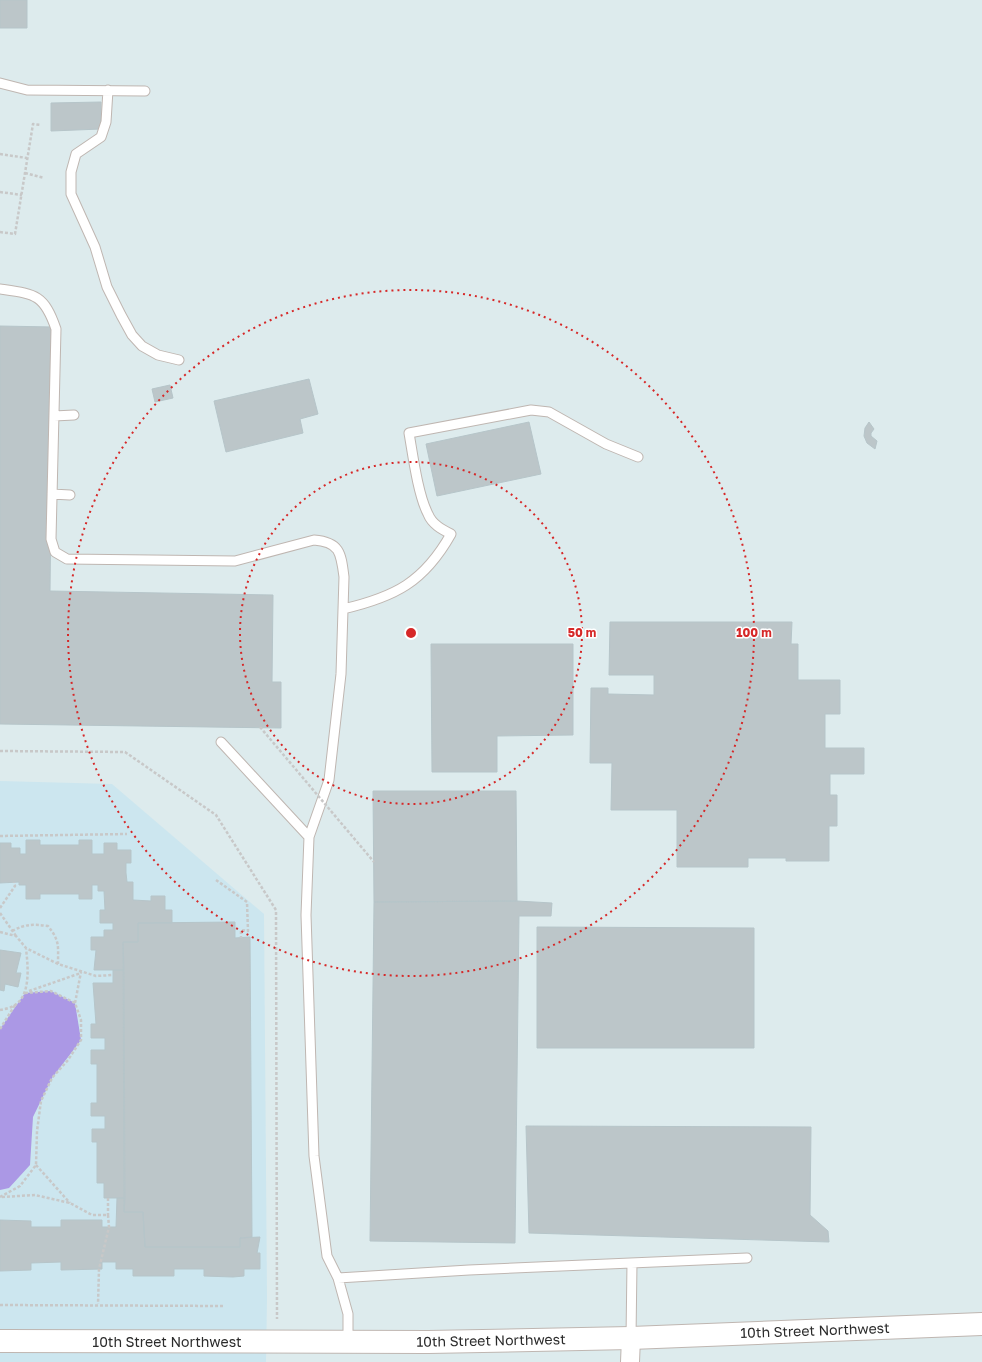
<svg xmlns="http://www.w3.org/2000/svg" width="982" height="1362" viewBox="0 0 982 1362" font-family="'Golos Text',sans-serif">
	<rect width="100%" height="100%" fill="#ddebed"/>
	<path fill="#cce6ef" d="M0 781 112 784 264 914 267 1298 266 1362H0Z"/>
	<path fill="#ab98e5" d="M51 991 75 1003 81 1040 52 1078 33 1117 30 1165 9 1188 0 1190V1029L25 993Z"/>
	<path fill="#bcc6c9" stroke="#b6c5c9" d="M0 0H27V28H0Z
		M101 102V129L51 131V103Z
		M0 326 53 327 50 591 273 595 272 682H281V728L0 724Z
		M309 379 318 414 300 419 303 433 226 452 214 401Z
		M170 385 173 398 155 402 152 389Z
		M529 422 541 474 437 496 426 444Z
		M869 422 874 429 871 433V436L877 441 875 449 867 443 864 436 865 428Z
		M610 622H792L791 644H798V680H840V714H825V748H864V774H830V795H837V826H829V861H786V858H748V867H677V810H611L612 763H590L591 688H608V694L654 695V675H609Z
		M431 644H573V735L497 736V772H432Z
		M373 791H516L517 901 374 902Z
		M26 840H40V845H79V840H92V854H104V843H117V850H131V863H126V873L127 882H133V900L151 901V896H165V910H172V923H138V942H123L124 970H94L96 950H91V937H104V930H113V923H100V910H105L104 891H98V885H92V899H79V894H40V899H26V885H19V882L0 883V843H11V848H20V854H26Z
		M517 901 552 903 551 916H519L515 1243 370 1241 374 902Z
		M235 922V938L250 937 252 1237 240 1238V1247H145L143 1212H124L123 942H138V923Z
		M537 927 754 928V1048H537Z
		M0 950 21 953 16 973H21L18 987 5 984 4 991 0 990Z
		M113 970H124L125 1198H104V1183H97V1142H92V1129H105V1116H91V1103H97V1064H91V1050H105V1038H91V1024H96L93 983H113Z
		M526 1126 811 1127 810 1215 828 1231 829 1242 529 1233Z
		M117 1198H125L124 1212H143L145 1247H240V1238L260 1237 257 1253H260V1269H244V1276L233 1277 204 1276V1269H174V1276H133V1269H116V1262H102V1269L61 1270V1262L31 1263V1270L0 1271V1220L31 1221V1227H61V1220H102V1227H116Z"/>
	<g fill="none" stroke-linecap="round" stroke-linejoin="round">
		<g stroke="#bfb6b1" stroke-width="11">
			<path id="service" d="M0 83 27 90 145 91
				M108 90 106 122 101 137 76 154 71 172V194L95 247 107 287 121 315 132 335 142 346 158 355 179 360
				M0 289C35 294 44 294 56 329L51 539 55 552 67 559 235 561 314 540C340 542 341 553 344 577L341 674 329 780 309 837 306 915 314 1156 327 1256 338 1278 348 1314V1341
				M54 416 74 415
				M52 494 70 495
				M343 609C395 597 424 582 451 534 441 529 432 524 428 514 418 495 413 456 409 433L531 410 549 412 606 444 638 457
				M221 742 309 837
				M338 1278 469 1270 747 1258
				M631 1338 632 1263"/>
		</g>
		<g stroke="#bfb6b1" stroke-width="20">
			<path id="minor" d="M630 1362 631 1338"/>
		</g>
		<g stroke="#bfb6b1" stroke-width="24">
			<path id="secondary" d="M0 1341 428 1342 631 1338 982 1324"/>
		</g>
		<path stroke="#c8c8c8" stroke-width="2.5" stroke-dasharray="3 2" stroke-linecap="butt" d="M0 154 27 158
			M25 173 44 178
			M0 192 22 195
			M0 232 15 234 33 124 41 125
			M0 751 125 752 216 815 276 910 277 1319
			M0 836 127 834
			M216 880 247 902 248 931 241 930V938
			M0 908 15 886 14 882
			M0 913 16 936
			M12 931C25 924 33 924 48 926 60 941 58 946 58 964
			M0 932 16 936 26 948 58 964 96 976 113 975
			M29 991 81 973
			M75 1003 81 972
			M0 1010C5 1009 11 1008 15 1005 31 995 28 965 26 949
			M0 1029 15 1005
			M36 1165 70 1203
			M0 1197 20 1186 36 1165 37 1131 41 1101 52 1078 68 1060 81 1040V1020L75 1003 51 991 25 993
			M2 1197 35 1195 70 1203 92 1215H108L109 1227 99 1269 98 1304
			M108 1198V1215
			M0 1305 224 1306"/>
		<use href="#service" stroke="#fff" stroke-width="9"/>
		<use href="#minor" stroke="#fff" stroke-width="18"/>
		<use href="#secondary" stroke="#fff" stroke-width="22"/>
		<path stroke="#c8c8c8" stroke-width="2.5" stroke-dasharray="3 2" stroke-linecap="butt" d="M260 727 374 862"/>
	</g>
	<g fill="none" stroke="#d62828" stroke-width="2" stroke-dasharray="2 4">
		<circle cx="411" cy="633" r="171"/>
		<circle cx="411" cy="633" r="343"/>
	</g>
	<g text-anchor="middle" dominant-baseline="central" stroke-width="3" stroke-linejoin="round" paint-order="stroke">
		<g font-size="14" fill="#2b2b2b" stroke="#fff">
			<text transform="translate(815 1330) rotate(-2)">10th Street Northwest</text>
			<text transform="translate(491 1340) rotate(-1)">10th Street Northwest</text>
			<text x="167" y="1341">10th Street Northwest</text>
		</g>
	</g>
	<circle cx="411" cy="633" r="6" fill="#d62828" stroke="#fff" stroke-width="2"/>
	<g font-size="12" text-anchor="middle" font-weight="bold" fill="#d62828" stroke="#fff" stroke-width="3" stroke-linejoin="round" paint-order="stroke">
		<text x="582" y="637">50 m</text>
		<text x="754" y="637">100 m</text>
	</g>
</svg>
